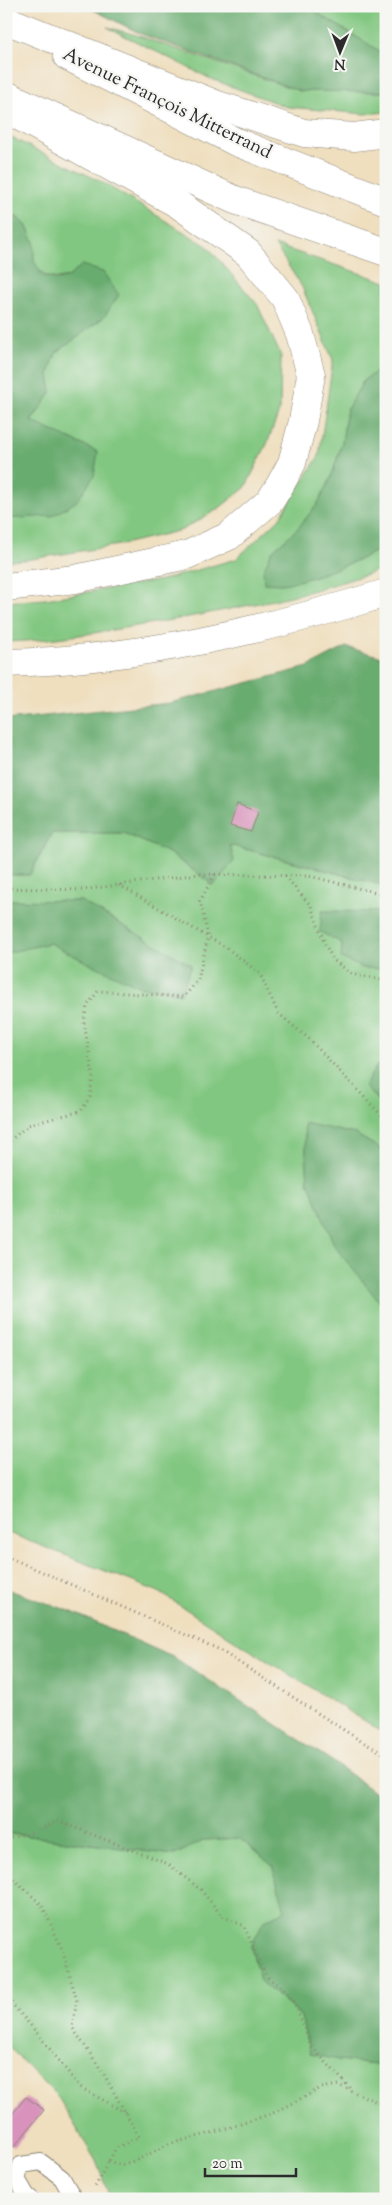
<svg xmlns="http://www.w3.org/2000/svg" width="392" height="2205" viewBox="0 0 392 2205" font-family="'Sorts Mill Goudy',serif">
	<rect width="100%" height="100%" fill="#f6f6f2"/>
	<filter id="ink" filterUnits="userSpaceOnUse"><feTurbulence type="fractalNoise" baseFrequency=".02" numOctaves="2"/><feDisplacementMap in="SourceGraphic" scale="10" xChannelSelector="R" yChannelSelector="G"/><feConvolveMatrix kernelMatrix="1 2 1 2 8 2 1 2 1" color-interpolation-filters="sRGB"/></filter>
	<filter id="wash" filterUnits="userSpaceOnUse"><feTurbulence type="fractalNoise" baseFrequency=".0096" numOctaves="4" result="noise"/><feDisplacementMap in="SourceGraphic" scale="20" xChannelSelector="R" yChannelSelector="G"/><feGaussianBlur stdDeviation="1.12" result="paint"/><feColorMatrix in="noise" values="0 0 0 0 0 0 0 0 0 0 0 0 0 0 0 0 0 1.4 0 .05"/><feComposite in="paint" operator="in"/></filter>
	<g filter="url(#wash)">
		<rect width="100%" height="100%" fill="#efdfbf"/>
		<path fill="#82c781" stroke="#567956" d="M306 6H386V55Z
			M107 27 136 35 300 91 386 92V112L365 114 287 107 211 79Z
			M6 135 102 182 207 246 257 304 281 356 280 409 267 444 245 488 218 509 182 530 119 545 25 560 6 561V519H10L98 452 31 422 51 393 49 373 56 353 104 317 68 277C54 281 39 277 34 261 30 249 36 243 27 227 23 220 13 214 6 209Z
			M275 245 386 282V365L364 380 347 409 342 443 331 478 317 505 297 529 272 551 264 583C269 583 275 584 280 584 303 583 367 559 386 545V567C320 593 242 607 172 620 117 629 62 640 6 642V602L45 599 162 580 236 559 279 519 319 456 333 360 302 287Z
			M52 833H124L169 853 214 885 229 845 386 886V912L323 911 342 943 363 968 386 969V1062L377 1065 364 1087 386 1108V1152L355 1134 304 1124 308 1181 334 1243 386 1310V1734L256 1654 159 1592 6 1532V953L50 943 88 963 180 994 191 965 81 902 6 900V875H30Z
			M6 1833 174 1855 205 1840 239 1838 272 1865 285 1910 263 1922 260 1981 301 2016 338 2060 386 2065V2199H114L109 2195 96 2161 58 2097 6 2044Z"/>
		<path fill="#69ac6f" stroke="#4a6c4d" d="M86 6H306L386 55V92L300 91 141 34Z
			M6 209 26 225 34 242V261L42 275 57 280 68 277 82 265 103 272 119 295 104 317 56 353 49 373 51 393 31 421 98 452 94 476 76 502 52 516 6 519Z
			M386 365V545C367 559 303 583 280 584 275 584 269 583 264 583L263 571 272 551 297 529 317 505 331 478 342 443 347 409 364 380Z
			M346 647 386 658V886L230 845 234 861 214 885 169 853 124 833H52L29 875H6V720L170 703 308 667Z
			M6 900 81 901 191 965 181 994 139 986 88 963 50 943 6 953Z
			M322 911 386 912V969L363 968 341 958 342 943 320 932Z
			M386 1062V1108L364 1087 377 1065Z
			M304 1123 355 1134 386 1152V1310L335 1247 308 1181Z
			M6 1589 70 1611 175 1658 332 1761 386 1801V2065L338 2060 310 2054 301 2016 260 1981 251 1947 263 1922 285 1910 272 1865 239 1838 205 1840 174 1855 6 1833Z"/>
		<g id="blocks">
			<path fill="#d892bb" d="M237 804 258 812 251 832 230 826Z
				M26 2097 44 2110 14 2147 6 2141V2122Z"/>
		</g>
	</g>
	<g filter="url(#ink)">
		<use href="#blocks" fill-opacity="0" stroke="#8d8575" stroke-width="1"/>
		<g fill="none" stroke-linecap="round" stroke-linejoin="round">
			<g stroke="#8d8575" stroke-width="18">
				<path id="lane" d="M31 2199 27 2196 17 2179 21 2165 41 2162 62 2178 74 2199"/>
			</g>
			<g stroke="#8d8575" stroke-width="29">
				<path id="secondary" d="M67 56 236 142 386 201
					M6 95 235 200 386 252"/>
			</g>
			<g stroke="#8d8575" stroke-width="29">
				<path id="highway" d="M6 20 215 104 304 133 354 137 386 133
					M6 109 178 204 248 253 285 298 300 334 311 375 303 421 292 463 280 485 270 501 229 536 187 555 75 579 6 587
					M6 663C136 660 262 631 386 593"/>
			</g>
			<path stroke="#8d8575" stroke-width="3" stroke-dasharray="1 4" stroke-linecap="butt" d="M285 876 311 906 324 942 333 960 352 974 386 981
				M119 885 227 948 260 974 278 1013 309 1039 386 1120
				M6 888 82 890 198 874 309 876 386 895
				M6 1144 28 1125 81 1111 90 1097 93 1076 84 1022 87 1006 98 991 184 997 198 980 208 936 200 901 215 874
				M6 1556 218 1649 361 1741 386 1755
				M6 1839 36 1832 58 1821 168 1864 201 1890 222 1916 244 1926 266 1976 284 1989 295 2003 311 2046 350 2088
				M6 1872 42 1905 62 1949 77 2001 72 2027 102 2071 139 2137 116 2148 95 2187
				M6 1983 12 2004 33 2028 80 2087 126 2113
				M108 2161 121 2165 137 2160 169 2144 226 2129 273 2113 321 2088 338 2085 386 2106"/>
			<use href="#lane" stroke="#fff" stroke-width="16"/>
			<use href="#secondary" stroke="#fff" stroke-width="28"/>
			<use href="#highway" stroke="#fff" stroke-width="28"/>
		</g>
	</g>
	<g text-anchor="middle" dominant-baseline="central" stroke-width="4.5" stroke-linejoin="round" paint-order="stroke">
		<g font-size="19" fill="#2b2b2b" stroke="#f6f6f2">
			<text transform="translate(167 104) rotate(26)">Avenue François Mitterrand</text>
		</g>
	</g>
	<rect width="392" height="2205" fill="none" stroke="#f6f6f2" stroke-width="25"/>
	<g transform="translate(340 52) rotate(181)" stroke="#f6f6f2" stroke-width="4" paint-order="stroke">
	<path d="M0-4L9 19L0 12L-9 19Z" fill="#2b2b2b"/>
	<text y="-8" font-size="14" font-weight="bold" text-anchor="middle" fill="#2b2b2b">N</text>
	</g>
	<path d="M205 2168v8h91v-8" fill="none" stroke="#2b2b2b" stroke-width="2.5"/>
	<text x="212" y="2168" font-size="15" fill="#2b2b2b" stroke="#f6f6f2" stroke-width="4" paint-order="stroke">20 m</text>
</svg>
